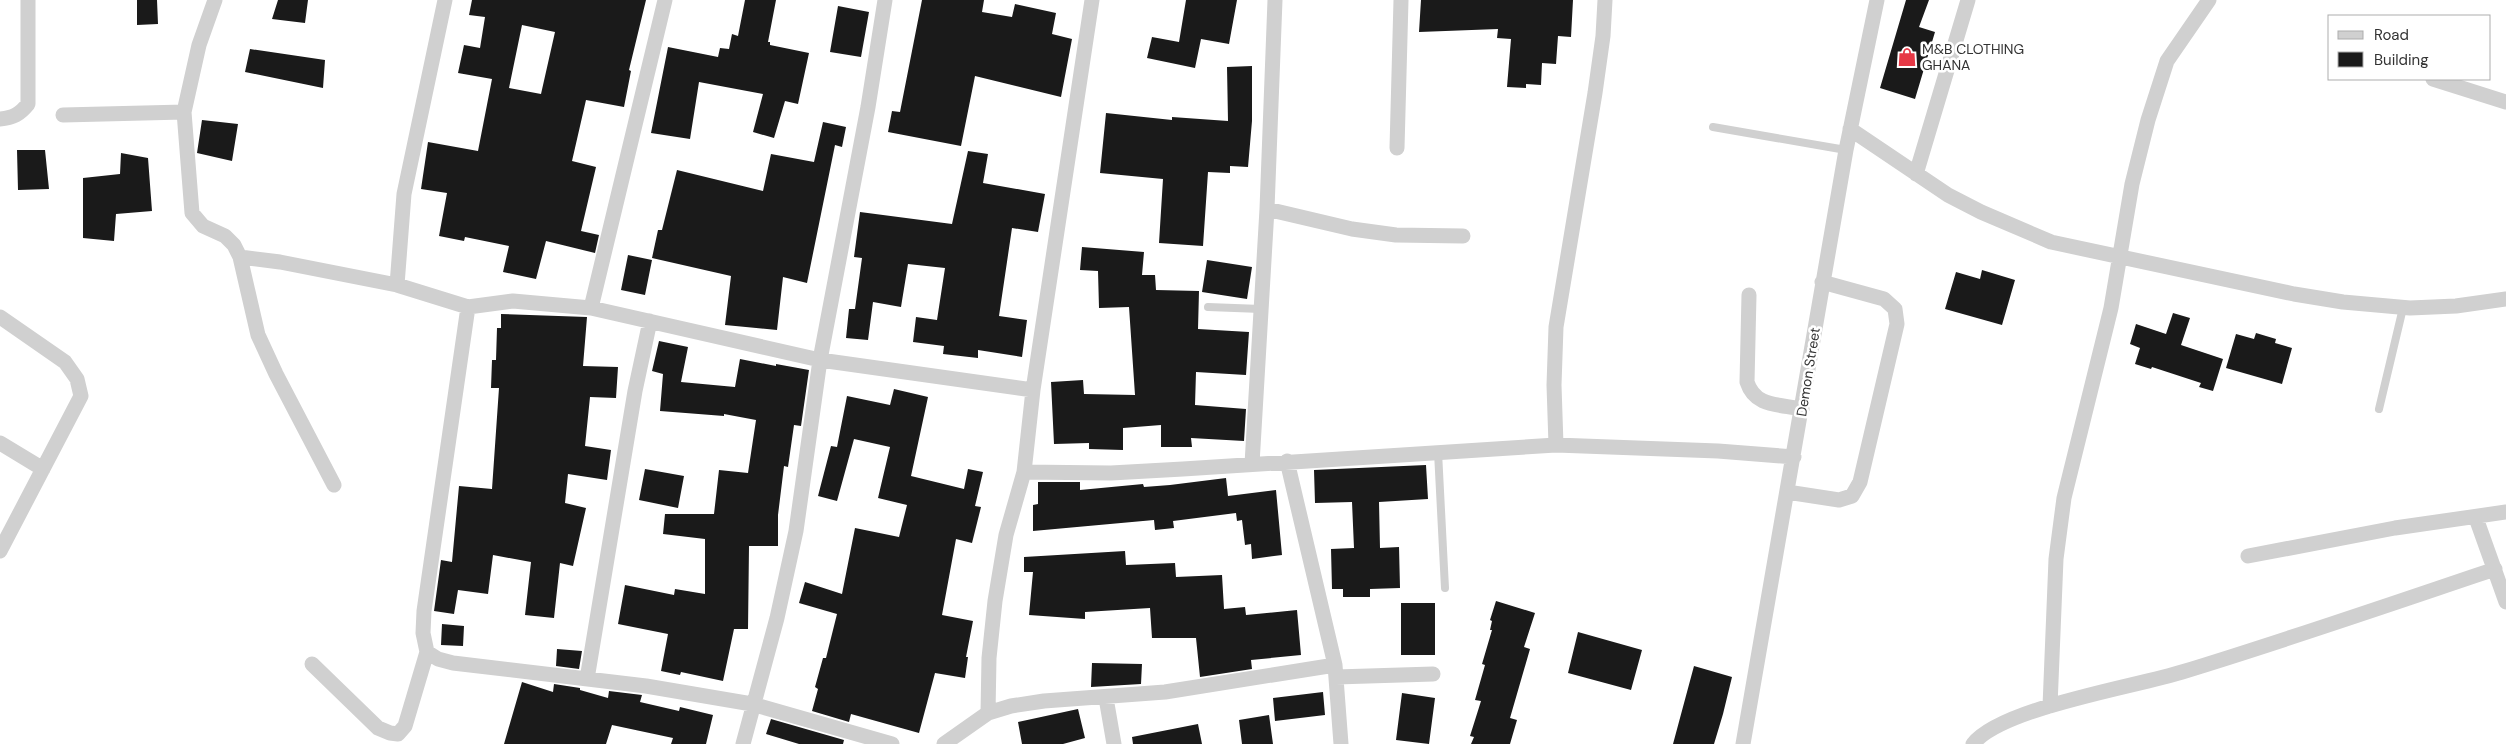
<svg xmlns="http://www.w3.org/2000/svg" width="2506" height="744" viewBox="0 0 2506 744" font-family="'DM Sans',sans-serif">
	<rect width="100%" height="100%" fill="#fff"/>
	<path fill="#1a1a1a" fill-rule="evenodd" d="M137 0H157L158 24 137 25Z
		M278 0H308L305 23 272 19Z
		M472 0H646L629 70 631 71 624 107 586 100 572 161 596 167 581 231 599 235 595 253 546 241 536 279 503 272 509 246 465 237 464 241 439 236 447 193 421 189 428 142 478 151 492 79 458 73 464 45 480 48 485 17 469 15ZM522 25 555 32 541 94 509 88Z
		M745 0H776L768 42H770V45L809 53 798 104 785 101 774 138 753 132 763 94 699 82 690 139 651 133 668 47 718 57 720 48 729 49 732 34 738 36Z
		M922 0H984L982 12 1012 17 1015 4 1056 13 1052 34 1072 39 1061 97 975 76 961 146 888 132 892 111 900 112Z
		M1186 0H1237L1229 44 1201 39 1195 68 1147 58 1152 37 1179 42Z
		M1421 0H1573L1571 37 1558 36 1556 64 1542 63 1541 85 1526 84V88L1507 87 1511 39 1497 38 1498 29 1419 32Z
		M1906 0H1929L1919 27 1935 32 1915 99 1880 88Z
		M838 6 869 12 861 57 830 52Z
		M250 49 325 60 323 88 245 72Z
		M1252 66V121L1248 167 1230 166V173L1208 172 1203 246 1159 243 1163 179 1100 173 1106 113 1172 120V117L1228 121 1227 67Z
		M202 120 238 124 232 161 197 153Z
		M823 122 846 127 842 147 835 145 807 283 783 277 777 330 725 325 731 276 652 258 658 230H662L677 170 763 191 771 154 814 162Z
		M17 150H45L49 189 18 190Z
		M968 151 988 154 983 183 1045 194 1038 232 1012 228 999 316 1027 320 1022 357 978 350V358L943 354 944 346 913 342 916 317 937 320 945 268 908 264 901 307 873 302 868 340 846 338 849 309H855L862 258 854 257 860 212 952 224Z
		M121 153 148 158 152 211 116 214 114 241 83 238V178L120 174Z
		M1082 247 1144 252 1142 275H1155L1156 290 1199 291 1198 329 1249 332 1246 375 1196 372 1195 405 1246 409 1244 441 1191 438 1192 447H1161V425L1123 428V450L1089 449V443L1054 444 1051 382 1083 380 1084 394 1135 395 1129 307 1099 308 1098 271 1080 270Z
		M628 255 652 260 645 295 621 290Z
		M1207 260 1252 267 1247 299 1202 292Z
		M1982 270 2015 280 2002 325 1945 309 1956 272 1980 279Z
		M2173 313 2190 318 2181 345 2223 359 2213 391 2199 387 2201 383 2152 367 2151 369 2135 364 2140 348 2130 344 2136 324 2166 334Z
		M501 314 587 317 583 366 618 367 616 398 590 397 585 446 611 450 607 480 568 474 565 503 586 508 573 566 560 563 554 618 525 615 531 562 493 555 488 594 458 590 454 614 434 611 441 560 452 562 459 486 492 489 499 388H491L492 360H496L497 328H501Z
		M2256 333 2276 339 2275 343 2292 348 2282 384 2226 368 2236 334 2254 339Z
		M659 341 688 347 681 382 735 387 740 359 776 366V364L809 370 801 426 794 425 788 467 784 466 778 515V546H749L748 629H734L723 681 681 672 680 675 661 671 668 634 618 624 625 585 674 595 675 589 705 594V539L663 534 665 514H714L719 470 748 473 756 420 724 414V416L660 411 663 374 652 371Z
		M894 389 928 397 911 476 964 489 968 469 983 472 975 506 981 507 972 543 956 539 942 615 973 621 966 657H968L965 678 935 673 919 733 851 714 849 722 812 711 818 689 815 687 823 658H826L837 614 799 603 805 582 842 594 855 528 899 537 907 505 878 498 890 447 854 439 837 501 818 496 831 446 837 447 847 396 890 405Z
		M1426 465 1428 499 1379 502 1380 548 1399 547 1400 588 1370 589V597H1343V589H1332L1331 549 1354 548 1352 502 1315 503 1314 470Z
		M645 469 684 476 678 508 639 500Z
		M1226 478 1228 496 1276 490 1282 555 1252 559 1251 544 1245 545 1242 520 1237 521 1236 513 1173 521 1174 528 1155 530 1154 520 1033 531V505L1038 504V482H1080V490L1143 484 1144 487 1170 485Z
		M1125 551 1126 565 1175 563 1176 577 1222 575 1224 609 1245 607 1246 615 1297 610 1301 655 1251 660 1252 669 1200 677 1196 638H1152L1150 608 1085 612V619L1029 615 1033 572H1024V557Z
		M1496 601 1535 613 1524 647 1530 649 1510 718 1517 720 1510 744H1471L1474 737 1470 736 1481 701 1475 700 1485 665 1482 664 1492 630H1490L1492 621 1490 620Z
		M1401 603H1435V655H1401Z
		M442 624 464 626 463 646 441 645Z
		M1578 632 1642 650 1631 690 1568 673Z
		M557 649 582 651 579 669 556 666Z
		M1092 663 1142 664 1141 684 1091 687Z
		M1694 666 1732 677 1723 714 1714 744H1673Z
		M522 682 553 692 554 684 580 688V690L608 698 609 691 642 695 640 702 679 711 680 707 713 715 706 744H671L673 738 612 725 606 744H504Z
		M1323 692 1325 715 1275 721 1273 698Z
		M1402 693 1435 698 1429 744 1396 740Z
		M1078 709 1085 738 1063 744H1022L1018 722Z
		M1269 715 1273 744H1242L1239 720Z
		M771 719 844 740 843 744H799L766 734Z
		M1198 724 1202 744H1133L1132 737Z"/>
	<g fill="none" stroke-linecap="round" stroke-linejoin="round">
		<path stroke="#d0d0d0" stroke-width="8" d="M1713 127 1846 150
			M1208 307 1261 309
			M2379 409 2403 308
			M1438 452 1445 588"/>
		<path stroke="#d0d0d0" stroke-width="15" d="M215 0 199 45 184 112 192 213 203 226 225 236 234 245 240 257 258 335 276 374 334 485
			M2433 79 2506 102
			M63 115 184 112
			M0 119C13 118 20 114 28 104V0
			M1850 129 1948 195 1981 212 2051 242 2294 294 2343 302 2410 308 2456 306 2506 299
			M1397 148 1401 0
			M1916 174 1968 0
			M1267 209 1352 229 1396 235 1463 236
			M240 257 280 262 397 285 468 307 513 301 591 308 820 360 1033 390
			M397 285 404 194 445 0
			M1749 295 1747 382C1755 407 1778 404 1802 409
			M591 308 665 0
			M0 317 65 362 77 379 81 396 0 551
			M0 443 43 469
			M1556 445 1554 385 1556 327 1595 93 1603 36 1605 0
			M1287 461 1335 665 1341 744
			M1252 464 1267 209 1275 0
			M1024 472 1111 473 1183 469 1556 445 1718 451 1794 457
			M1787 492 1839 500 1852 496 1860 482 1897 324 1895 309 1884 299 1822 282
			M2476 518 2506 602
			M2248 556 2395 528 2506 512
			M427 652 438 659 453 663 646 686 752 704 892 744
			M312 664 378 728 390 733 398 734 405 726 427 652 423 633 424 611 468 307
			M1336 677 1433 674
			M587 679 635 391 650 321
			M1106 698 1114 744
			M2050 706 2056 559 2064 498 2111 308 2132 184 2148 120 2167 61 2209 0
			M988 713 989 658 995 601 1006 535 1024 472 1033 390 1092 0
			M743 744 777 618 796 531 820 360 868 107 885 0
			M944 744 988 713 1011 706 1044 701 1165 692 1335 665
			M1743 744 1846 150 1877 0
			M1973 744C2001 708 2134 687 2182 672 2287 640 2391 604 2495 569"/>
	</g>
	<defs>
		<g id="shop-bare" transform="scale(1.5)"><path d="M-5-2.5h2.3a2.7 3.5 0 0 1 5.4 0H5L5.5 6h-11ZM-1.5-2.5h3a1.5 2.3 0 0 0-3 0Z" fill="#e63946" stroke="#fff" stroke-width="2.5" paint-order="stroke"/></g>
	</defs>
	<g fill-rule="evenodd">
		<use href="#shop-bare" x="1907" y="57"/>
	</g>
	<g text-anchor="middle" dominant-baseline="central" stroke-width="5" stroke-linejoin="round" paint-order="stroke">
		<g font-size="14" fill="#333" stroke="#fff" text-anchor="start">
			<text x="1922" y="49">M&amp;B CLOTHING<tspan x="1922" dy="16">GHANA</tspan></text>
		</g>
		<g font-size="14" fill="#333" stroke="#fff">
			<text transform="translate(1808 372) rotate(-81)">Demon Street</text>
		</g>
	</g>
	<rect x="2328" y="15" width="162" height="65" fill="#ffffff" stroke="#adadad"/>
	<rect x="2338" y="31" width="25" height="8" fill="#d0d0d0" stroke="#adadad"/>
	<text x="2374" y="40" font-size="15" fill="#333333">Road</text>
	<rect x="2338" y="52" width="25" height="15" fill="#1a1a1a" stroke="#adadad"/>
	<text x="2374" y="65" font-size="15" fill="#333333">Building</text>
</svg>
